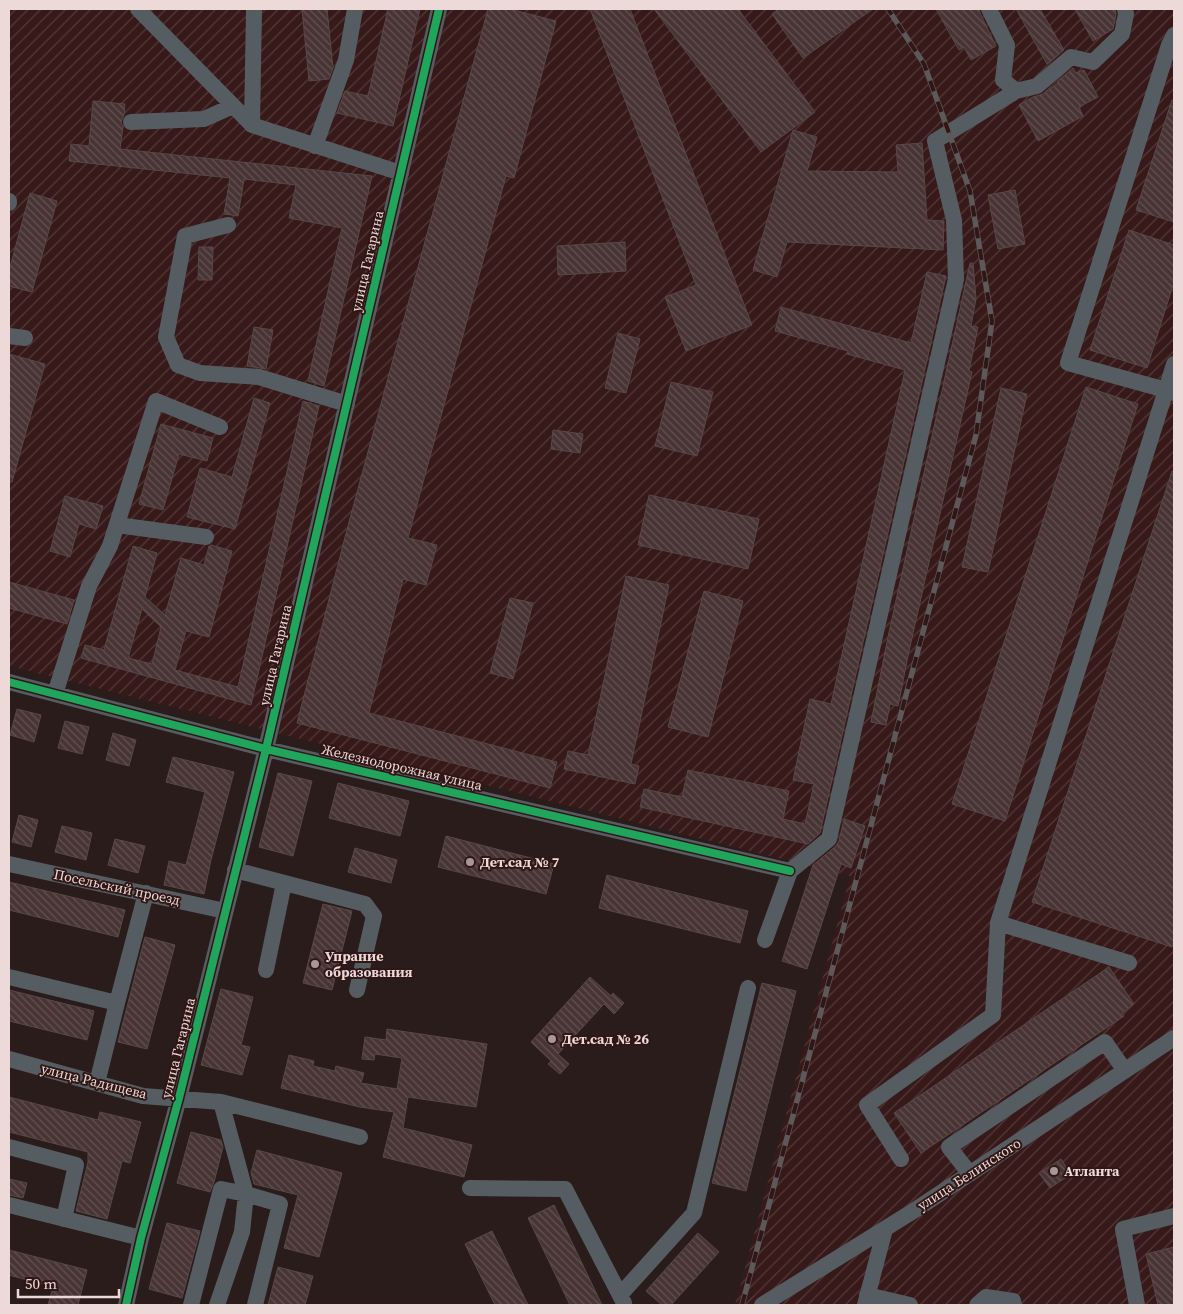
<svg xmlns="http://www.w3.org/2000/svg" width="1183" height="1314" viewBox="0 0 1183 1314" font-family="'Source Serif 4',serif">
	<defs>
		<pattern id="industrial-furrows" width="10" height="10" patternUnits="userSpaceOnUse" patternTransform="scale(1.25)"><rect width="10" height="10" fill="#361918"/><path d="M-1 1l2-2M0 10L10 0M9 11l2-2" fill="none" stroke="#533a39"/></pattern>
		<pattern id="building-back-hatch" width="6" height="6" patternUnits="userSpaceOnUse" patternTransform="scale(1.25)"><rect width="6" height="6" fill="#483434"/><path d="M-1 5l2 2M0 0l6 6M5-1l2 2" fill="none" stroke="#635151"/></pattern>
	</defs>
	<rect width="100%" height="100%" fill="#2a1c1b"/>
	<path fill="url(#industrial-furrows)" d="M9 9H1174V1305H735L850 876 9 666Z"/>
	<path fill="url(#building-back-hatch)" stroke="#564948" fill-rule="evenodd" d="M302 9H327L333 68 329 79 309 81Z
		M388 9H420L393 126 337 113 345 91 368 96Z
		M488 9H510L556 21 514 178 506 176 408 538 437 545 426 585 403 579 369 713 557 762 550 788 297 723 349 522Z
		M590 9H630L752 325 686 351 665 297 696 285Z
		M654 9H738L815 112 761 152Z
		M779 9H873L803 58 772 14Z
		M936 9H979L980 13 996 46 971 60 964 47 959 50Z
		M1016 9H1040L1064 50 1047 64Z
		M1075 9H1115L1116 14 1113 29 1093 41Z
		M1073 68 1076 73 1084 70 1098 97 1079 107 1083 116 1038 141 1019 105 1033 97 1043 94 1058 83 1057 82Z
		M1172 100H1174V222L1136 210Z
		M93 101 125 104 124 115 121 122 123 127 120 149 372 176 324 386 308 381 342 228 289 218 296 185 244 179 238 216 224 214 230 178 69 161 71 144 89 146Z
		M793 130 817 137 807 171 898 172 896 145 922 143 927 220 944 221 943 250 787 242 777 277 753 270Z
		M1015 190 1025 244 998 249 988 195Z
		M30 193 57 201 32 292 9 286V271Z
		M1129 230 1174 245V282L1147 368 1090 350Z
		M625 242 626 271 558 275 557 246Z
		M199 247H213L212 280H198Z
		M970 263H973L976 299 971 326 978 327 969 371 972 372 909 651 898 706 890 704 886 725 871 722 888 637Z
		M927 272 946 276 820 833 808 844 640 807 644 789 682 797 688 770 789 791 783 819 805 824 814 784 793 780 810 699 831 704 905 370 847 354 848 351 775 331 781 307 911 343Z
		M254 327 273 330 266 369 247 366Z
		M618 333 640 339 626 393 605 388Z
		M9 354 45 364 12 482H9Z
		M671 382 713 392 697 456 655 446Z
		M1086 387 1138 404 1005 821 952 804Z
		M1001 388 1027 394 988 572 962 567Z
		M254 398 270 403 235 529 187 517 200 468 232 477Z
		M303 401 319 406 251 705 81 658 85 645 104 650 133 546 157 553 145 597 165 615 181 558 204 565 209 546 211 545 232 551 209 637 186 631 175 670 238 687ZM142 609 161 627 152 664 128 658Z
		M161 424 213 438 207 461 179 454 163 510 139 504Z
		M553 430 583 434 580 453 551 449Z
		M1172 471 1174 472V940L1172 947 1032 902Z
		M649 495 759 519 748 569 638 545Z
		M65 496 103 506 96 529 79 524 70 557 50 551Z
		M626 576 669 585 631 764 639 766 635 784 564 769 568 751 588 755Z
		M9 582 74 600 67 624 9 608Z
		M704 591 743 601 708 737 668 727Z
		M510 598 533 603 513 679 490 673Z
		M17 709 41 715 34 742 10 735Z
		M65 721 89 727 82 754 58 748Z
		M113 733 136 740 129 766 106 760Z
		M173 757 234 772 211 860 204 894 164 885 169 861 186 865 205 792 166 782Z
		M278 773 312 781 293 856 259 847Z
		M338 783 409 801 400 836 329 818Z
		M19 815 38 820 31 847 12 842Z
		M844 819 865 826 851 868 841 864 807 969 782 961 813 865 836 846 839 841Z
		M62 826 92 833 86 860 55 852Z
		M446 836 554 864 546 894 438 867Z
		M115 839 145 846 138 873 108 865Z
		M355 848 397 860 391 883 348 872Z
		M607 875 748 911 740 943 599 908Z
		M9 882 125 910 118 937 9 910Z
		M323 904 352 911 332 990 303 983Z
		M145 937 175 945 147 1049 118 1042Z
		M1109 967 1134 1004 1122 1013 1124 1016 921 1153 894 1113Z
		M590 977 611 996 613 993 624 1003 614 1014 604 1004 558 1054 569 1064 560 1074 548 1064 551 1061 531 1042Z
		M762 983 796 991 746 1191 712 1183Z
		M221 989 253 997 241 1045 250 1047 242 1075 201 1065Z
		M9 990 94 1011 87 1040 9 1021Z
		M387 1029 487 1044 476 1107 408 1097 403 1128 472 1145 464 1177 383 1157 394 1112 360 1107 281 1088 289 1055 314 1061 313 1066 335 1071 336 1066 364 1073 361 1083 397 1089 402 1058 375 1054 374 1060 362 1059 365 1037 386 1040Z
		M9 1097 98 1120 100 1112 141 1122 130 1163 122 1161 107 1219 76 1211 88 1162V1152L9 1132Z
		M191 1132 221 1140 223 1147 214 1182 210 1192 177 1183Z
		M257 1150 342 1173 319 1257 284 1248 298 1195 254 1184 251 1173Z
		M1061 1159 1071 1174 1050 1188 1039 1173Z
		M9 1179 27 1183 23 1198 9 1195Z
		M554 1205 602 1305H570L528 1218Z
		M167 1223 200 1231 182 1298 149 1289Z
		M492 1231 528 1305H495L465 1244Z
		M698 1233 719 1252 671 1305H662L646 1291Z
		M1174 1247V1305H1158L1146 1254Z
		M9 1250 87 1270 78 1305H48L53 1287 9 1275Z
		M278 1267 313 1276 305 1305H268Z"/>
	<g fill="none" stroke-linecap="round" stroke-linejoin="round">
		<path stroke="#565d62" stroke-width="16" d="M138 9 252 125
			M254 9 252 125 401 173
			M989 9 1007 45 1003 80 1016 91
			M131 122 204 119 233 106
			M315 146 346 60 355 9
			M9 203V201
			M228 225 185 236 166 337 178 365 200 373 259 377 347 404
			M9 336 25 338
			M1174 364 1166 390 1174 393
			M117 525 206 537
			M9 682 266 749 790 871
			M55 694 89 586 110 546 156 401 220 427
			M9 864 225 911
			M235 870 365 904 374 916 357 990
			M998 923 1166 390 1068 363 1169 45 1174 35
			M765 940 790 871 829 839 956 279 954 220 935 141 1016 91 1037 86 1071 57 1093 62 1122 34 1126 14 1125 9
			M266 970 284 883
			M9 977 117 1003
			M9 1059 143 1096 221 1102 360 1137
			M97 1083 117 1003 146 893
			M9 1147 76 1165 64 1219
			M901 1159 867 1105 993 1015 998 923 1129 963
			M970 1174 949 1147 1105 1042 1125 1071
			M470 1188 565 1189 624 1303
			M9 1205 141 1238
			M620 1295 694 1213 748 988
			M867 1295 910 1305
			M126 1305 141 1238 179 1098 266 749 439 9
			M191 1305 221 1189 246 1194 280 1204 255 1305
			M217 1305 242 1232 246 1194 221 1102
			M762 1305 915 1210 1174 1038
			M865 1305 885 1229
			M977 1305 986 1297 1013 1301 1014 1305
			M1137 1305 1123 1229 1174 1216"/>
		<g stroke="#5d5859" stroke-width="5.5">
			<path id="rail" d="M742 1305 976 435 992 321 970 191 924 64 888 9"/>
		</g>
		<use href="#rail" stroke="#301615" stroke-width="4" stroke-dasharray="11" stroke-linecap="butt"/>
		<g stroke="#301615" stroke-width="11">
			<path id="cycleway" d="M9 682 266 749 790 871
				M126 1305 141 1238 179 1098 266 749 439 9"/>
		</g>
		<use href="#cycleway" stroke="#20a55d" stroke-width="8"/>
	</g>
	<g fill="#a89796" stroke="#301615" stroke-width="2">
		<circle cx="470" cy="862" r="5"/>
		<circle cx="315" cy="964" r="5"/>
		<circle cx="552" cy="1039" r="5"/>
		<circle cx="1054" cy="1171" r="5"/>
	</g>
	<g text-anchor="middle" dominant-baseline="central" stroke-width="4" stroke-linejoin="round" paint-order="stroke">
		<g font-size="14" fill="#ecd9d8" stroke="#301615">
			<text transform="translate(367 261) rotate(-77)">улица Гагарина</text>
			<text transform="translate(275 655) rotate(-77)">улица Гагарина</text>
			<text transform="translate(402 767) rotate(13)">Железнодорожная улица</text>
			<text transform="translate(117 887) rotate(12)">Посельский проезд</text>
			<text transform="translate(178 1048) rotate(-76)">улица Гагарина</text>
			<text transform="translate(94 1081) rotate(14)">улица Радищева</text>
			<text transform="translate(969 1174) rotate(-33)">улица Белинского</text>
		</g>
		<g font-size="14" font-weight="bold" fill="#ecd9d8" stroke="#301615" text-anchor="start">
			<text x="480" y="862">Дет.сад № 7</text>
			<text x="325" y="956">Упрание<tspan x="325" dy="16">образования</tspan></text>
			<text x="562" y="1039">Дет.сад № 26</text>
			<text x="1064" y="1171">Атланта</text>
		</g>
	</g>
	<rect width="1183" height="1314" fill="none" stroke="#ecd9d8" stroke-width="20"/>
	<path d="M18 1289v8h101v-8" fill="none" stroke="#ecd9d8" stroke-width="2.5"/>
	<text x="25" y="1289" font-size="15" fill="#ecd9d8" stroke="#301615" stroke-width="4" paint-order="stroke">50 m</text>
</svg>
